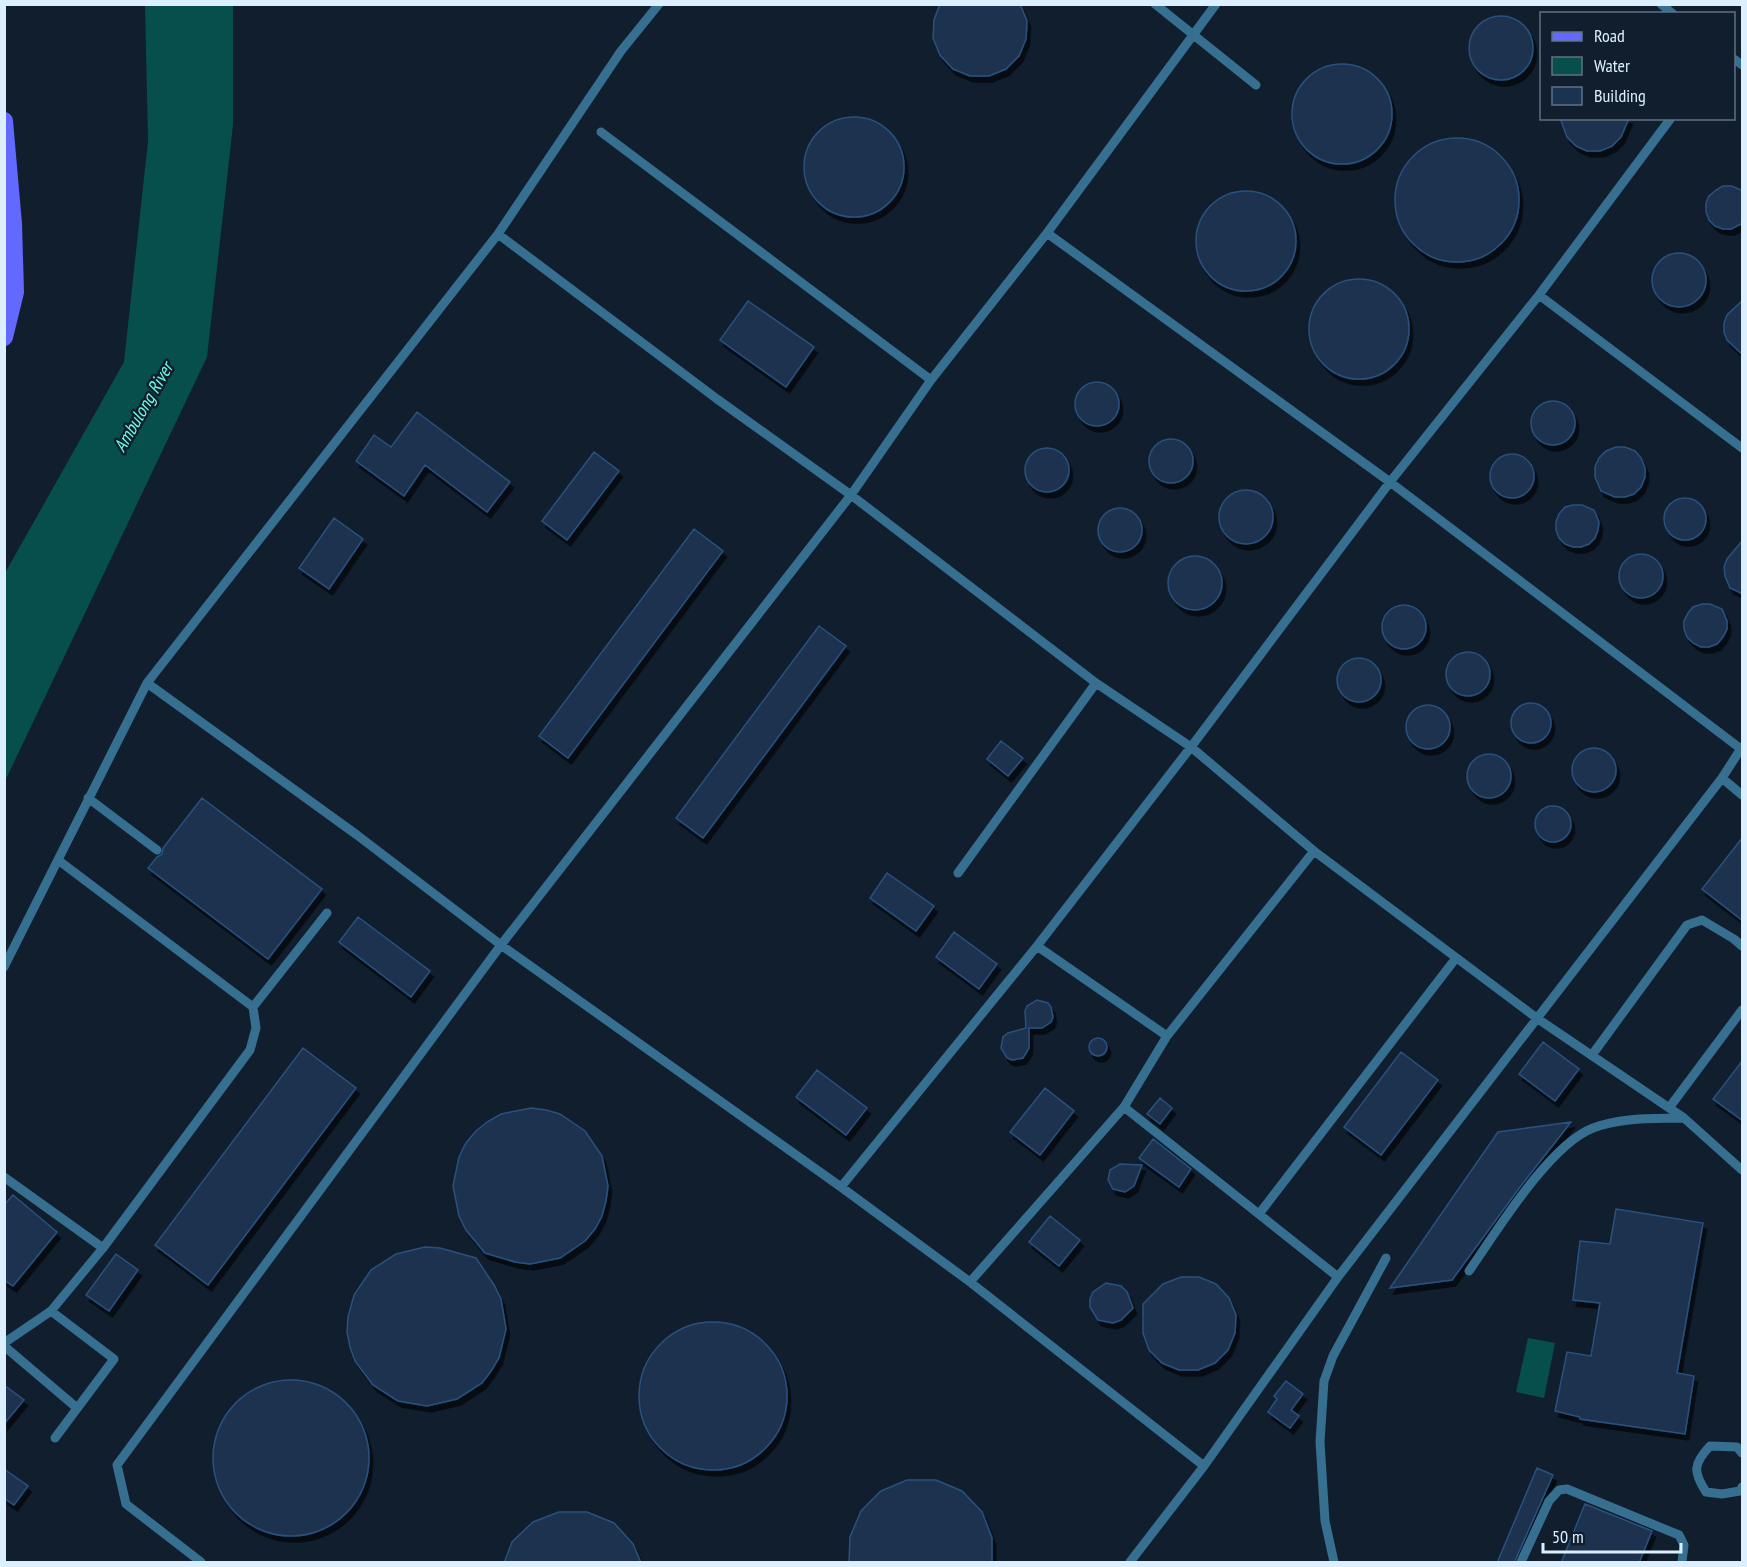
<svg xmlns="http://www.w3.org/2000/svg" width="1747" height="1567" viewBox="0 0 1747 1567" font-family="'PT Sans Narrow',sans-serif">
	<defs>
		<filter id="shadow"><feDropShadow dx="3.5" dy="6" stdDeviation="0" flood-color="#0009"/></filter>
	</defs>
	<rect width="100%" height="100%" fill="#101e2e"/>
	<path fill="#074f4d" d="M145 5H233V125L207 357 5 781V573L124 362 148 141Z
		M1528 1338 1555 1343 1544 1398 1516 1392Z"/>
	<path fill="#1a3350" stroke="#2a517e" stroke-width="1.5" filter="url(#shadow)" d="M940 4H1020L1027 21 1026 39 1019 56 1006 69 989 76H970L953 69 940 55 933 38 934 20Z
		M1469 48a32 32 0 1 1 64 0a32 32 0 1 1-64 0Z
		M1292 114a50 50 0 1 1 100 0a50 50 0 1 1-100 0Z
		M804 167a50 50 0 1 1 100 0a50 50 0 1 1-100 0Z
		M1560 118H1629L1621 137 1612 146 1600 151H1587L1576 146 1567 137Z
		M1395 200a62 62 0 1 1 124 0a62 62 0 1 1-124 0Z
		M1723 186H1732L1743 191V223L1731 229H1723L1715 226 1709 220 1706 212V203L1709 196 1716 190Z
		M1196 241a50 50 0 1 1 100 0a50 50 0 1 1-100 0Z
		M1652 280a27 27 0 1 1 54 0a27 27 0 1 1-54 0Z
		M1309 329a50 50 0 1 1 100 0a50 50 0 1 1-100 0Z
		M1743 300V355L1727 340 1724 332V323L1727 315Z
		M748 301 814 347 786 387 720 340Z
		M1075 404a22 22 0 1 1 44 0a22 22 0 1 1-44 0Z
		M1531 423a22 22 0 1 1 44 0a22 22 0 1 1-44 0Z
		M417 412 510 482 487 512 425 465 404 496 356 461 374 435 391 447Z
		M1149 461a22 22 0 1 1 44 0a22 22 0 1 1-44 0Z
		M1616 447H1625L1635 451 1641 458 1645 468V477L1641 487 1634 494 1625 497H1615L1601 491 1595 477V467L1599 458 1606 451Z
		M1025 470a22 22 0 1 1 44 0a22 22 0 1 1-44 0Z
		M594 452 619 471 567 540 542 521Z
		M1490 476a22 22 0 1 1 44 0a22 22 0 1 1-44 0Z
		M1219 517a27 27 0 1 1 54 0a27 27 0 1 1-54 0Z
		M1664 519a21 21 0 1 1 42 0a21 21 0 1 1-42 0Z
		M1573 505H1582L1594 510 1599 522 1598 530 1595 538 1589 544 1581 547H1573L1565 544 1559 538 1556 530V522L1559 514 1565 507Z
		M1098 530a22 22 0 1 1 44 0a22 22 0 1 1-44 0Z
		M334 518 363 539 329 589 299 568Z
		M694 529 723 551 568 758 539 736Z
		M1743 540V594L1730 588 1725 576 1724 567 1727 559Z
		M1619 576a22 22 0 1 1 44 0a22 22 0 1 1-44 0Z
		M1168 583a27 27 0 1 1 54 0a27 27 0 1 1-54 0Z
		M1702 604H1710L1722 609 1727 621V629L1723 637 1717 644 1709 647H1701L1693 643 1687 637 1684 629V621L1688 613 1693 607Z
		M1382 627a22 22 0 1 1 44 0a22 22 0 1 1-44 0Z
		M819 626 846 646 703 838 676 818Z
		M1446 674a22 22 0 1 1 44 0a22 22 0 1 1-44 0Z
		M1337 680a22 22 0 1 1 44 0a22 22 0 1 1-44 0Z
		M1511 723a20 20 0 1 1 40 0a20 20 0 1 1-40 0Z
		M1406 727a22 22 0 1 1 44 0a22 22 0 1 1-44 0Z
		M1001 741 1023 758 1008 776 987 759Z
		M1572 770a22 22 0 1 1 44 0a22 22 0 1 1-44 0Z
		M1467 776a22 22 0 1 1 44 0a22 22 0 1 1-44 0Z
		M202 798 322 889 268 959 148 868 157 857 162 854 163 848Z
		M1535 824a18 18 0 1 1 36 0a18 18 0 1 1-36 0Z
		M1743 837V921L1702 889Z
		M887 873 934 906 916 931 870 898Z
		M358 917 430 971 411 997 339 942Z
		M954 932 997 964 979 989 936 957Z
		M1037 1000 1048 1003 1051 1007 1053 1017 1051 1022 1042 1028H1029V1048L1023 1058 1012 1060 1007 1058 1001 1048 1003 1037 1008 1033 1026 1028 1025 1011 1027 1006Z
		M1089 1047a9 9 0 1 1 18 0a9 9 0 1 1-18 0Z
		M1543 1042 1579 1069 1555 1101 1519 1074Z
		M303 1048 356 1088 208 1285 155 1245Z
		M1401 1052 1438 1080 1381 1155 1344 1127Z
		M1743 1060V1121L1713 1099Z
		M817 1070 867 1108 846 1135 796 1097Z
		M1045 1088 1074 1111 1040 1155 1010 1132Z
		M1160 1098 1172 1108 1160 1124 1147 1114Z
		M531 1108 546 1110 560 1114 585 1131 602 1156 608 1186 606 1201 602 1216 595 1229 585 1241 560 1258 530 1264 515 1262 485 1253 466 1230 459 1216 453 1186 459 1157 466 1143 476 1131 487 1122 501 1114Z
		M1571 1122 1520 1187 1452 1280 1390 1288 1498 1132Z
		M1153 1139 1191 1169 1179 1187 1139 1158Z
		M1120 1164 1142 1165 1134 1186 1125 1192 1113 1189 1108 1180 1110 1170Z
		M13 1195 57 1232 13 1286 4 1280V1205Z
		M1616 1209 1703 1223 1677 1373 1694 1376 1685 1434 1580 1419V1417L1555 1411 1567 1352 1591 1356 1600 1303 1573 1300 1580 1241 1610 1244Z
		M1050 1216 1080 1240 1059 1266 1029 1242Z
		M425 1247 440 1248 476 1258 494 1285 501 1299 506 1329 499 1358 491 1371 482 1383 457 1399 427 1406 398 1401 373 1385 355 1361 350 1347 347 1332 348 1317 354 1295 371 1270 396 1254Z
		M116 1254 138 1270 109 1311 86 1295Z
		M1181 1277H1199L1216 1284 1229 1298 1236 1315 1235 1333 1228 1350 1215 1363 1198 1370H1179L1162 1363 1149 1350 1143 1333V1304L1163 1284Z
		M1106 1283 1121 1286 1127 1292 1133 1308 1121 1320 1113 1323 1098 1320 1090 1307V1299L1093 1292Z
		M639 1396a74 74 0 1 1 148 0a74 74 0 1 1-148 0Z
		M213 1458a78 78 0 1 1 156 0a78 78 0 1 1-156 0Z
		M1286 1381 1303 1394 1291 1410 1299 1416 1290 1428 1268 1412 1277 1399 1274 1396Z
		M4 1385 24 1400 4 1424Z
		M1537 1468 1553 1475 1514 1563H1497Z
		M4 1469 28 1486 14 1505 4 1498Z
		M907 1480H936L962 1491 982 1512 992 1538V1563H849L850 1537 861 1511 881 1491Z
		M1585 1504 1652 1531 1639 1563H1561Z
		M559 1512H587L614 1523 633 1544 641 1563H504L512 1542 533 1522Z"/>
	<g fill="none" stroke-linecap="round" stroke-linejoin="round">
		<path stroke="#376f90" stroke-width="9" d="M659 4 621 51 498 234 147 683 357 835 501 945 841 1187 970 1282 1204 1466
			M1155 4 1256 85
			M1661 4 1673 14
			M1734 59 1742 65
			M601 132 931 380
			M1047 233 1390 482 1741 749
			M498 234 717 399 851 495 1096 683 1191 747 1314 851 1538 1019 1684 1118 1742 1170
			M1539 295 1742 448
			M1722 778 1742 795
			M88 798 157 850
			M958 873 1096 683
			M1037 946 1167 1036
			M4 967 147 683
			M253 1007 327 913
			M1592 1055 1687 925 1702 920 1734 939 1742 946
			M1124 1107 1338 1277
			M1669 1108 1742 1010
			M4 1177 103 1248
			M841 1187 1037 946 1191 747 1390 482 1539 295 1671 118
			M1259 1214 1456 958
			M1469 1271C1497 1231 1549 1145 1593 1128 1622 1117 1654 1119 1684 1118
			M970 1282 1124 1107 1167 1036 1314 851
			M51 1311 114 1359 55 1438
			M4 1343 51 1311 103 1248 250 1050 256 1028 253 1007 58 860
			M4 1346 77 1408
			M1742 1453 1737 1447 1710 1446C1693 1464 1693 1472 1706 1492L1722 1494 1740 1491 1742 1487
			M201 1562 126 1504 117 1465 501 945 851 495 931 380 1047 233 1216 4
			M1130 1562 1204 1466 1338 1277 1722 778 1742 747
			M1334 1562 1325 1521 1320 1442 1324 1381 1333 1356 1386 1258
			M1521 1562 1549 1501 1559 1490 1567 1489 1679 1535 1684 1545 1682 1562"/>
		<path stroke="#6369ff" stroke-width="18" d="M4 121 13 224 15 292 4 337"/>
	</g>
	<g text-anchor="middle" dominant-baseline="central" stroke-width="5" stroke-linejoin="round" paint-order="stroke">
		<g font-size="18" font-style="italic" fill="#6affe1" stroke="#101e2e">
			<text transform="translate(143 407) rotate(-60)">Ambulong River</text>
		</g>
	</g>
	<rect width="1747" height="1567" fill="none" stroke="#dcefff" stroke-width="12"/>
	<rect x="1540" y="12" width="195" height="108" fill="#101e2e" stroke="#627282" stroke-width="1.5"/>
	<rect x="1552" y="32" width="30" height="9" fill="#6369ff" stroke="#627282" stroke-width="1.5"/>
	<text x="1594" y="42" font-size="18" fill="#dcefff">Road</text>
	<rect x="1552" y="57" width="30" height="18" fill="#074f4d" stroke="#627282" stroke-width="1.5"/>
	<text x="1594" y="72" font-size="18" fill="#dcefff">Water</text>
	<rect x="1552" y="87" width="30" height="18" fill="#1a3350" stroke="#627282" stroke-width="1.5"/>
	<text x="1594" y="102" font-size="18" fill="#dcefff">Building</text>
	<path d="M1543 1543v9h138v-9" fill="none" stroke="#dcefff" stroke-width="3"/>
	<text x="1552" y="1543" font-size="18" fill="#dcefff" stroke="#101e2e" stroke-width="4.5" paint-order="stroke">50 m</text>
</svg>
